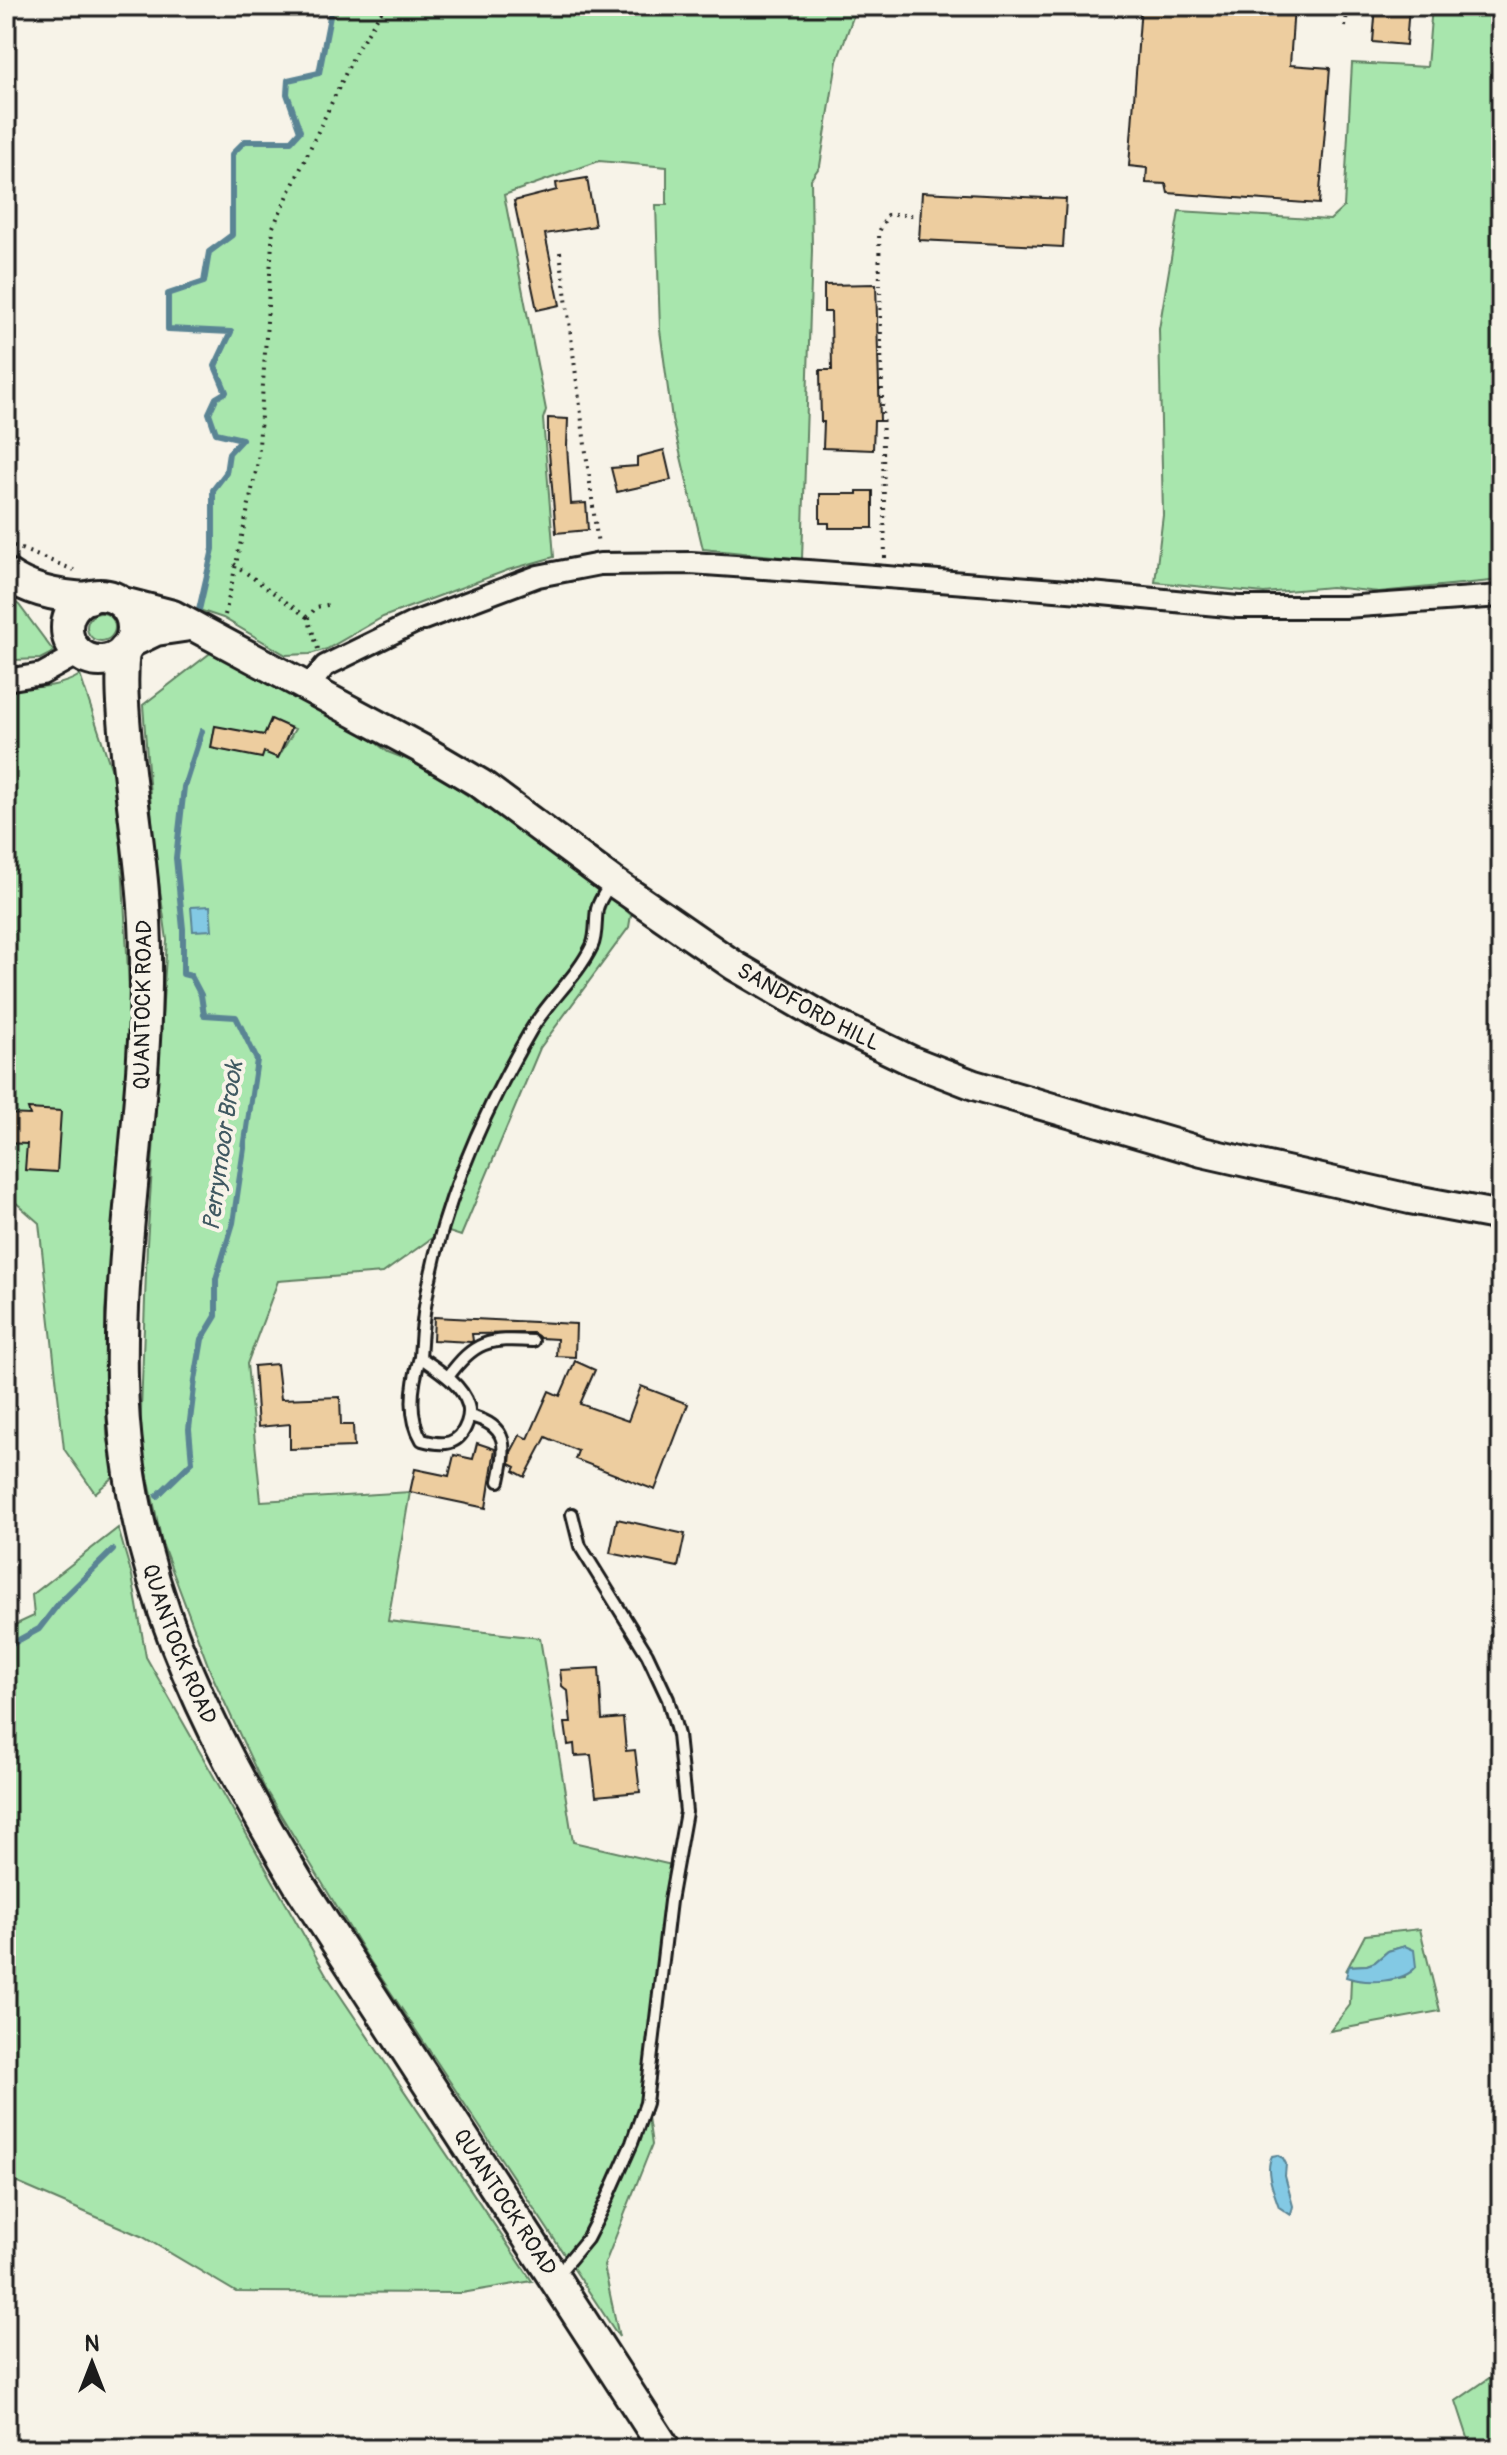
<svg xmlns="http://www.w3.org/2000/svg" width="1507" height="2455" viewBox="0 0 1507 2455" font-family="Pangolin,sans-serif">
	<rect width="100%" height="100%" fill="#f7f3e8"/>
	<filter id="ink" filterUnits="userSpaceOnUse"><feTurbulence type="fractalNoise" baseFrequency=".0125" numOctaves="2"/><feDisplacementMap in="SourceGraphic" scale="16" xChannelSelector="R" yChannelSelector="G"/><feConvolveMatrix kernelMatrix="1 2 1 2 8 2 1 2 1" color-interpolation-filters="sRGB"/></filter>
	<g filter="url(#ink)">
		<path fill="#a8e6ad" stroke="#628164" stroke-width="2" fill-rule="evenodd" d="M332 6H857L837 61 820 166 811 179 812 250 802 559 703 549 672 419 660 330 656 205H667V167L599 161 504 195 546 410 543 419 554 557 508 570 383 617 327 649 310 654 286 655 223 618 199 610 213 549V490L226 473 229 453 242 439 216 433 209 413 216 398 226 392 215 366 231 332 168 329V294L204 282 209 252 232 235V154L245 141H291L300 131 287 94 288 80 319 73Z
			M1432 6H1501V580L1379 592 1331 587 1264 593 1155 582 1163 515 1159 329 1179 211 1330 220 1344 207 1352 63 1427 67Z
			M6 596 19 605 54 652 40 659 15 660 6 651Z
			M87 627a14 14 0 1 1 28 0a14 14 0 1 1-28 0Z
			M213 651 339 714 388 752 424 766 594 881 631 915 629 927 540 1048 461 1236 443 1230 383 1273 278 1281 247 1364 261 1501 410 1492 388 1621 540 1638 573 1842 676 1866 646 2103 652 2145 604 2266 619 2337 366 1955 265 1789 211 1673 162 1543 140 1439 147 1244 167 940 154 847 143 705ZM271 720 295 729 278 758 264 752 261 757 211 748 215 727 264 735Z
			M80 675 118 789 131 1026 105 1311 107 1435 115 1476 95 1493 64 1449 39 1223 6 1194V689C31 687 58 689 80 675Z
			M118 1528 132 1576 146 1657 327 1976 532 2281 462 2293 236 2292 143 2237 6 2178V1629L34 1616 32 1595Z
			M1420 1929 1440 2011 1330 2031 1350 2005 1351 1979 1377 1981 1405 1977V1946L1388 1951 1375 1962 1367 1965 1349 1966 1346 1971 1365 1935Z
			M1501 2370V2449H1458L1470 2444 1456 2401Z"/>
		<path fill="#83c9e4" stroke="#5a8494" stroke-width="2" d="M210 906 212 930 193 931 191 907Z
			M1405 1946 1414 1950 1416 1967C1403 1983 1366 1984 1346 1977L1349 1966 1367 1965 1375 1962 1388 1951Z
			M1277 2155 1283 2158 1286 2164 1285 2176 1293 2206 1291 2215 1279 2207C1274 2192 1264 2171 1272 2156Z"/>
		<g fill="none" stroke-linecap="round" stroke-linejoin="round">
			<path stroke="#5a8494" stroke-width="6" d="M199 610 213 549V490L226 473 229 453 242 439 216 433 209 413 216 398 226 392 215 366 231 332 168 329V294L204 282 209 252 232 235V154L245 141H291L300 131 287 94 288 80 319 73 332 6
				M157 1496 192 1462 189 1429 195 1380 202 1339 216 1316V1279L233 1223 257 1060 236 1017 204 1015 201 995 191 976 183 974V929L176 858 184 787 202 731
				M6 1647 39 1629 59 1603 113 1550"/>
		</g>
		<path fill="#edcd9f" stroke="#1c1c1c" stroke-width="2" d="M1141 6H1294L1290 65 1330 68 1319 204 1168 193 1166 184 1146 183 1147 168 1129 166Z
			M1376 6H1409L1406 45 1373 42Z
			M587 178 595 226 545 234 560 305 537 310 514 201 557 190 556 183Z
			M922 192 1066 199 1063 247 919 240Z
			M876 284 880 421H874L873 450 823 448 824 422H821L820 370H832L831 312H824V285Z
			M548 418 568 419 567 446 571 504 586 503 588 530 556 533 548 441Z
			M664 450 671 480 617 492 611 468 637 466V457Z
			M857 491H873V528H829V523H820V494H857Z
			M271 719 291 728 278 758 264 752 262 758 211 748 215 726 264 735Z
			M28 1109 61 1111 57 1172 25 1170 27 1144 6 1143V1114L30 1115Z
			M434 1317 576 1324 575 1357 556 1356 557 1339 540 1338 533 1333 472 1334 473 1341 471 1342 433 1340Z
			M575 1361 595 1370 580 1404 628 1421 641 1386 688 1404 655 1490 575 1459 578 1451 546 1437 525 1477 514 1471 516 1467 510 1464 511 1452 520 1435 528 1439 549 1391 560 1396Z
			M277 1364 281 1399 340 1397 341 1425H353L354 1447 290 1449V1424L258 1427 254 1366Z
			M477 1443 495 1449 486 1508 410 1492 415 1469 449 1476 454 1455 473 1459Z
			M617 1519 685 1534 678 1567 610 1553Z
			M599 1668 602 1720 623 1718 626 1751 635 1750 640 1792 596 1796 591 1755 575 1756 574 1744 568 1745 565 1723H571L568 1691 562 1686 560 1670Z"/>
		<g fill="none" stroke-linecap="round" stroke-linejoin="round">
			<g stroke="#1c1c1c" stroke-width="16">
				<path id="service" d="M420 1357C412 1384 407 1416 422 1440 443 1446 459 1446 467 1423 469 1417 470 1411 468 1405 462 1384 437 1369 420 1357 425 1244 474 1128 531 1030 549 1000 577 977 592 946 597 935 595 921 597 909 599 900 606 891 611 883
					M448 1377C474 1341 489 1338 533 1341
					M470 1416C510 1426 506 1447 499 1481
					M558 2274 587 2239 605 2204 632 2143 646 2103 670 1901 686 1812 678 1735 668 1699 647 1654 580 1546 572 1514"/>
			</g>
			<g stroke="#1c1c1c" stroke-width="26">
				<path id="minor" d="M6 680 42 674 78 654
					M308 687 325 666 413 623 538 576 600 564 691 563 822 572 1081 592 1238 607H1345L1501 596"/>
			</g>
			<g stroke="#1c1c1c" stroke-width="34">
				<g id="secondary">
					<path id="s1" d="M119 601 173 615 420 748 481 784 612 881 735 966 831 1022 912 1061 974 1085 1202 1152 1410 1199 1501 1216"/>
					<path d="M129 644 156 631 190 626"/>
				</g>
			</g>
			<g stroke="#1c1c1c" stroke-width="36">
				<g id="primary">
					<path d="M6 574C30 591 60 597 89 598"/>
					<circle cx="100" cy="628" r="33"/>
					<path id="s2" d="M124 650C120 684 124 718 127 753 134 821 146 888 146 957 148 1098 119 1238 122 1379 125 1571 204 1725 300 1886L665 2449"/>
				</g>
			</g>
			<path stroke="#1c1c1c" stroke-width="4" stroke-dasharray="2 6" stroke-linecap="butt" d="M1345 27 1348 6
				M560 252 598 545
				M6 543 74 570
				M885 558 879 232 887 215H915
				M234 564 308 618
				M225 615 258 462 273 227 357 49 385 6
				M318 649 308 618 316 607 333 604"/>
			<use href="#service" stroke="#f7f3e8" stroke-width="10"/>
			<use href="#minor" stroke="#f7f3e8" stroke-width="20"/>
			<use href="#secondary" stroke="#f7f3e8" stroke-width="28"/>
			<use href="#primary" stroke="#f7f3e8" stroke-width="30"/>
		</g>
	</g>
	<g text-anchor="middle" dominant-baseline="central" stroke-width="8" stroke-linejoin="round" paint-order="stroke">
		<g font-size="22" fill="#1c1c1c" stroke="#f7f3e8">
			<text transform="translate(143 1005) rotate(-89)">QUANTOCK ROAD</text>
			<text stroke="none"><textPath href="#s1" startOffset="804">SANDFORD HILL</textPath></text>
			<text stroke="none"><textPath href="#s2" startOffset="1004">QUANTOCK ROAD</textPath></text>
			<text stroke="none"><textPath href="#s2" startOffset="1652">QUANTOCK ROAD</textPath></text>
		</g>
		<g font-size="24" font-style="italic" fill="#405962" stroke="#f7f3e8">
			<text transform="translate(223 1146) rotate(-82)">Perrymoor Brook</text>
		</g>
	</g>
	<rect width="1507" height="2455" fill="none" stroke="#f7f3e8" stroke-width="32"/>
	<rect x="16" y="16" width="1475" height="2423" fill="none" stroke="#1c1c1c" stroke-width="3" filter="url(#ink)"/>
	<g transform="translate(92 2363)" stroke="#f7f3e8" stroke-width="6" paint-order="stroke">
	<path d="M0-6L14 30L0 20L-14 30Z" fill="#1c1c1c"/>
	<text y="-12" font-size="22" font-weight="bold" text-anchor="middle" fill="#1c1c1c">N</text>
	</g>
</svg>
